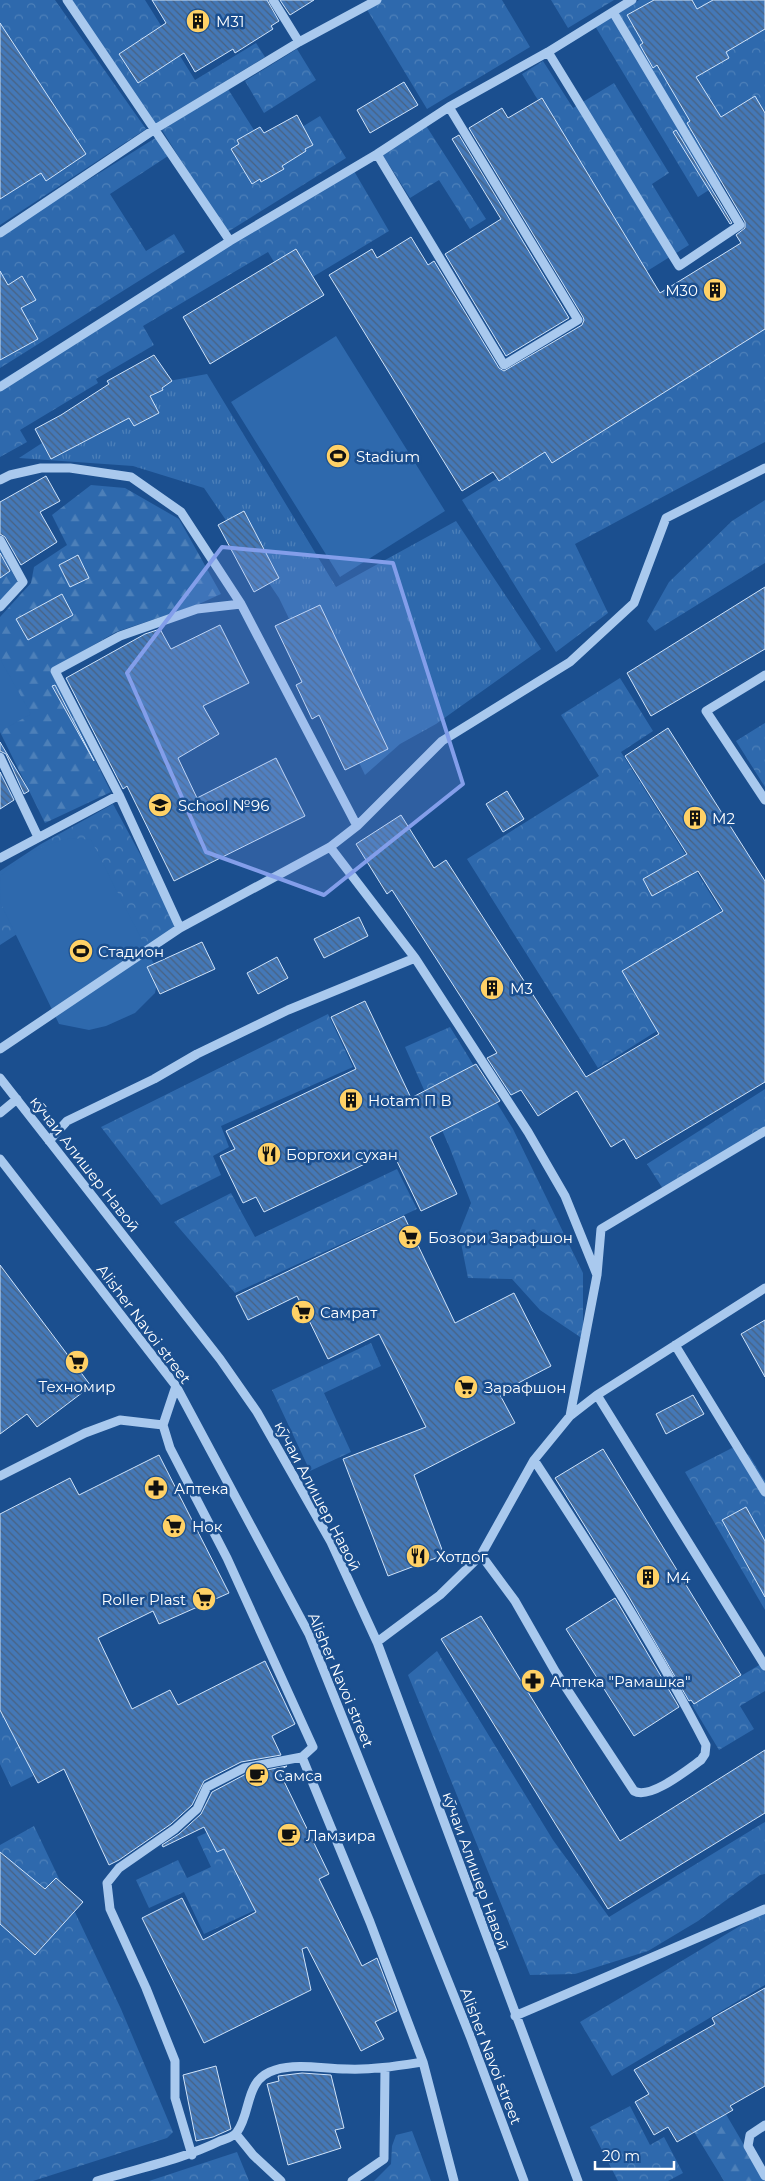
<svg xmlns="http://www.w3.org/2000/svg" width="765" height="2181" viewBox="0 0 765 2181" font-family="Montserrat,sans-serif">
	<defs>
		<pattern id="grass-tufts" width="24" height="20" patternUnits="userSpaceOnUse" patternTransform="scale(1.25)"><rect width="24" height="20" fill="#2e69ad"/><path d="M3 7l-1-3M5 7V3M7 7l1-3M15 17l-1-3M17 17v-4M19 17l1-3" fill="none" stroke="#4d80b9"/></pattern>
		<pattern id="forest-firs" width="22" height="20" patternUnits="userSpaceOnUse" patternTransform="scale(1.25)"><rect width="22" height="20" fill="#2e69ad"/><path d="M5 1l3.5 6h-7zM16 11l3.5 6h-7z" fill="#4d80b9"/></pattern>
		<pattern id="park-crowns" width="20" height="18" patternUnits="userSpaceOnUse" patternTransform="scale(1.25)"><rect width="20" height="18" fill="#2e69ad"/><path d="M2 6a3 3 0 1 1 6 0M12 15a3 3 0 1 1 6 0" fill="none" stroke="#4d80b9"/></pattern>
		<pattern id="building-back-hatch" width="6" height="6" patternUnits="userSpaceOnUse" patternTransform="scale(1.25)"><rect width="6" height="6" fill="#4478b7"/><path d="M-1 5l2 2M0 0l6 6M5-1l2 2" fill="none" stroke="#486282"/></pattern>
	</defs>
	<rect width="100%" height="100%" fill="#1b4f8f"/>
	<path fill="url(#grass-tufts)" d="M207 374 336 587 456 521 541 649 436 724 400 744 365 775 279 598 204 488 133 466 19 458 125 389Z"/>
	<path fill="url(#forest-firs)" d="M91 485 125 488 179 519 221 594 199 604 116 632 50 670 111 792 45 823 0 732V617L31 583 34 567 67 545 52 515Z
		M0 549 18 583 0 601Z
		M720 2104 765 2181H724L688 2122Z"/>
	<path fill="url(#park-crowns)" d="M0 0H55L146 129 0 225Z
		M68 0H145L195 80 256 43 265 57 155 124Z
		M378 0H502L530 47 427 109 366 8Z
		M551 0H614L568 28Z
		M639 0H765V154L698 197 595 26Z
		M297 49 316 80 264 113 245 81Z
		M543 61 573 108 614 83 669 173 652 184 689 245 644 273 522 74Z
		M228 89 266 149 320 116 346 158 226 233 162 130Z
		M423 121 486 219 470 229 439 180 410 198 379 149Z
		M157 137 168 156 110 194 146 251 174 234 185 252 0 368V235Z
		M354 171 389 231 291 290 268 252 143 326 154 345 96 379 98 383 20 430 27 442 0 457V381Z
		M765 314V442L575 544 608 613 556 652 462 500Z
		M765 500V563L655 631 647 621 669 582 732 521Z
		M620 678 653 731 621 752 757 968 598 1068 467 859 599 776 561 715Z
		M765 723V787L736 741Z
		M113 804 180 928 111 966 73 898 0 945V871L41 844Z
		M328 1014 353 1067 221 1126 229 1147 213 1156 221 1175 161 1205 101 1127Z
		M450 1027 513 1129 583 1273V1339L540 1310 512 1279 468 1278 459 1233 471 1203 449 1146 405 1047Z
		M765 1089V1129L665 1192 647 1164Z
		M397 1169 417 1209 235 1293 174 1222 231 1193 255 1237Z
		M371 1343 381 1366 324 1393 351 1452 310 1471 272 1390Z
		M732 1448 749 1455 765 1481V1610L685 1472Z
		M0 1636 33 1776 11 1787 0 1764Z
		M437 1651 553 1840 609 1917 765 1822V1874L760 1875 698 1921 648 1951 575 1974 530 1975 408 1675Z
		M761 1664 765 1672V1691L740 1706 754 1729 719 1750 692 1705Z
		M34 1826 121 2009 173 2132 167 2138 33 2181H0V1845Z
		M217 1828 264 1906 204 1934 184 1892 149 1908 136 1880 178 1860 187 1878 211 1867 197 1837Z
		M765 1911V1985L612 2076 580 2022Z
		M630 2106 650 2145 664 2137 683 2173 668 2181H618L590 2127Z
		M412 2131 431 2181H374L391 2164 392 2146 396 2135Z
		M237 2152 249 2181H149Z"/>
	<path fill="#2e69ad" d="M336 336 445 511 340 577 231 402Z
		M0 659 31 714 1 731 0 730Z
		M72 838 91 840 159 974 155 993 135 1013 106 1026 89 1030 59 1024 0 902 1 875C24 855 42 844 72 838Z"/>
	<path fill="url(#building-back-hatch)" stroke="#cfe3fa" d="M152 0H267L279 21 271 26 273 29 235 53 233 49 195 72 184 53 138 83 119 54 166 23Z
		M280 0H314L290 15Z
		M654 0H692L697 9 713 0H765V29L726 52 729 58 696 77 721 117 755 96 765 113V329L552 463 545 452 499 481 493 472 462 491 329 275 372 249 377 258 411 237 428 265 434 261 499 368 504 371 582 325 584 320 583 317 469 128 502 108 508 118 542 98 660 293 741 243 736 235 745 228V222L687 123 690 121 657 65 653 68 640 45 643 43 627 15Z
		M0 23 86 154 46 181 41 173 0 199Z
		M404 82 418 105 370 133 357 110Z
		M297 115 313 145 305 149 306 151 282 166 284 169 261 182 260 179 252 184 231 149 239 144 237 140 260 127 264 133Z
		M676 130 732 223 730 224 673 132Z
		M459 135 569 318 506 356 445 254 501 219 452 139Z
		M296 249 324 295 210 364 183 317Z
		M0 271 8 285 22 276 36 300 21 308 38 339 0 360Z
		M154 355 172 381 162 388 163 390 150 396 159 413 134 426 129 418 51 459 35 429 61 415 109 384 107 381Z
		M46 476 60 501 40 512 57 542 21 565 5 537 0 534V502Z
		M244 511 279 578 254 592 218 525Z
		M0 553 10 571 0 578Z
		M78 555 89 578 70 587 59 565Z
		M765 587V649L651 716 627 673Z
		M62 594 73 615 28 640 16 619Z
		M320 605 388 749 345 770 319 715 312 719 296 685 302 682 275 626Z
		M220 625 249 683 203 706 219 734 178 758 197 798 276 758 305 816 174 881 127 786 123 789 66 678 145 634 160 629 171 649Z
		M55 685 94 761 52 686Z
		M668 728 765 881V1082L636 1159 624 1139 611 1147 577 1091 538 1116 521 1090 511 1095 487 1058 497 1053 392 890 387 894 356 844 401 815 434 868 446 860 586 1077 659 1034 622 971 723 911 698 871 652 896 643 879 687 854 625 756Z
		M0 742 29 791 24 794 6 754 0 751Z
		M0 772 14 800 0 809Z
		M507 791 524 819 503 832 486 804Z
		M359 917 368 936 324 958 314 939Z
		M202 942 215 969 160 994 147 967Z
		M277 957 288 978 258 994 247 973Z
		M365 1001 411 1098 476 1064 500 1101 430 1137 457 1194 421 1211 392 1151 264 1212 256 1197 243 1203 220 1156 235 1149 226 1131 356 1069 331 1017Z
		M404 1216 455 1323 514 1293 551 1366 499 1393 515 1423 414 1475 444 1555 388 1576 343 1459 426 1427 379 1334 328 1359 297 1296 248 1320 236 1296Z
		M0 1265 91 1386 37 1427 27 1414 0 1434Z
		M765 1320V1377L741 1334Z
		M693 1395 704 1414 666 1434 656 1414Z
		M603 1449 741 1675 694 1704 691 1700 689 1701 629 1597 555 1478Z
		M159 1455 229 1593 159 1624 153 1611 98 1638 132 1709 170 1690 178 1705 265 1661 295 1724 272 1736 281 1755 241 1762 204 1781 192 1805 171 1824 119 1860 109 1865 64 1769 38 1783 0 1710V1514L70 1478 79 1495Z
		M746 1507 765 1541V1597L722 1520Z
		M615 1598 679 1707 634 1736 566 1629Z
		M481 1616 620 1841 765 1750V1813L608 1909 441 1639Z
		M287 1766 279 1771 329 1874 319 1879 362 1966 377 1958 397 2011 375 2022 384 2039 361 2051 307 1947 302 1949 311 1990 204 2043 142 1918 182 1898 203 1940 256 1912 224 1849 217 1852 204 1827 163 1847 162 1845 179 1834 201 1814 212 1792 246 1774Z
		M0 1852 45 1889 56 1878 83 1902 35 1955 0 1924Z
		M765 1988V2086L730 2106 733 2110 677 2142 668 2127 654 2135 635 2102 649 2094 634 2070 715 2024 712 2018Z
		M216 2066 231 2129 213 2137 196 2141 183 2075Z
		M302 2073 331 2075 344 2128 335 2130 341 2148 288 2165 267 2084 279 2081 278 2076Z"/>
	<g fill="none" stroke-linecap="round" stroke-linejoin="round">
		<path stroke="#a9c9ee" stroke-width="9" d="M273 0 299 42
			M548 52 679 266 740 225 613 12
			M377 154 504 365 578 320 449 107
			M0 233 155 129 299 42 377 0
			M230 241 377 154 449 107 548 52 632 0
			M0 387 230 241 67 0
			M0 480 10 475 41 468H70L131 477 181 512 241 604 357 826
			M0 540 23 582 0 607
			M765 675 706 711 765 800
			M0 757 38 837
			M330 847 415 958 528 1132 565 1196 597 1275
			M0 858 119 795
			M180 928 119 795 55 671 120 636 197 609 241 604
			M0 1049 180 928 330 847 357 826 442 741 570 662 634 603 666 518 765 468
			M0 1078 220 1359 257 1412 331 1542 377 1642 578 2181
			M0 1113 17 1099
			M49 1141 67 1121 154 1079 197 1054 288 1010 415 958
			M0 1159 176 1386 309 1634 470 2036 524 2181
			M675 1345 765 1492
			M176 1386 163 1425 170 1448 227 1558 313 1747 302 1757 370 1922 423 2062 454 2181
			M597 1395 765 1666
			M570 1416 597 1275 601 1229 765 1131
			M0 1476 85 1433 120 1420 163 1425
			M481 1555 515 1601 555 1671 634 1791C650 1800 687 1770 701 1760L705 1754 706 1745C655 1646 595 1553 534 1460
			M377 1642 440 1595 481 1555 534 1460 570 1416 597 1395 765 1288
			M515 2016 765 1909
			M765 2125 750 2135 748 2146 765 2176
			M236 2134 253 2155 281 2181
			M192 2155 175 2098V2061L146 1988 110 1909 107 1883 119 1868 175 1829 197 1809 207 1787 244 1768 302 1757
			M97 2181C139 2168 181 2160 220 2141 225 2139 234 2137 237 2132 252 2112 244 2079 275 2070 299 2063 323 2069 347 2069 373 2070 397 2066 423 2062
			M352 2181 384 2159 385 2068"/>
	</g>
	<path fill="#839eea" fill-opacity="0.2" stroke="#839eea" stroke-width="4" stroke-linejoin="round" d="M222 547 393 563 463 784 324 895 206 852 127 673Z"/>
	<defs>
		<g id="building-disc" transform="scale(1.25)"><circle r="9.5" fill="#ffd166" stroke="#1b4f8f"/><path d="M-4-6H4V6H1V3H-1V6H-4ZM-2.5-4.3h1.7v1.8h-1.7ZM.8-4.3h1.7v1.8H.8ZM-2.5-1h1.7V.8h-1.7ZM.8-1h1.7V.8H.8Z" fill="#111"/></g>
		<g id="stadium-disc" transform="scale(1.25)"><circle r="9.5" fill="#ffd166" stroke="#1b4f8f"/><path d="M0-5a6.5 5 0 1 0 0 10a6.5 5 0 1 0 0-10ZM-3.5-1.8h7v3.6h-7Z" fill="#111"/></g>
		<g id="school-disc" transform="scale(1.25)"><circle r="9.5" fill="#ffd166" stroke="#1b4f8f"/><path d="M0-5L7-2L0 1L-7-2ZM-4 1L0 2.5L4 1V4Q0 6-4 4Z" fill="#111"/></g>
		<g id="restaurant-disc" transform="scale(1.25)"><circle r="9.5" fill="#ffd166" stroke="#1b4f8f"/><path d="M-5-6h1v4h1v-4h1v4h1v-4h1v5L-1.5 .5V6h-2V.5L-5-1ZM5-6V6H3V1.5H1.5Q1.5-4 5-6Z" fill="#111"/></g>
		<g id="supermarket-disc" transform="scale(1.25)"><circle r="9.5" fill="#ffd166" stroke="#1b4f8f"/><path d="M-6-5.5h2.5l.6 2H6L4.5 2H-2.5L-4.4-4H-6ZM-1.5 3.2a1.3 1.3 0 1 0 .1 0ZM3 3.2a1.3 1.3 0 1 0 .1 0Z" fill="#111"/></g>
		<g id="pharmacy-disc" transform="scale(1.25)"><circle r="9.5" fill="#ffd166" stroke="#1b4f8f"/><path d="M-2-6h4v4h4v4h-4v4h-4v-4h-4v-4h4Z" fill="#111"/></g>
		<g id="cafe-disc" transform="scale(1.25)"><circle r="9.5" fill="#ffd166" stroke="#1b4f8f"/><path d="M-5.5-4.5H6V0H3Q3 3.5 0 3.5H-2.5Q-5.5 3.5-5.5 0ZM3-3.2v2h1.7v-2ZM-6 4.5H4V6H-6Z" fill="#111"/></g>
	</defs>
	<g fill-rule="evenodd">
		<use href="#building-disc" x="198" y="21"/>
		<use href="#building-disc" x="715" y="290"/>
		<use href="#stadium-disc" x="338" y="456"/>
		<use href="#school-disc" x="160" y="805"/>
		<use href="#building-disc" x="695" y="818"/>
		<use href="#stadium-disc" x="81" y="951"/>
		<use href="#building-disc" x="492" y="988"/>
		<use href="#building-disc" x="351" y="1100"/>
		<use href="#restaurant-disc" x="269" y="1154"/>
		<use href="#supermarket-disc" x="410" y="1237"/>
		<use href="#supermarket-disc" x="303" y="1312"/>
		<use href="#supermarket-disc" x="77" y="1362"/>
		<use href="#supermarket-disc" x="466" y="1387"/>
		<use href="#pharmacy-disc" x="156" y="1488"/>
		<use href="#supermarket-disc" x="174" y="1526"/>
		<use href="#restaurant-disc" x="418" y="1556"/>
		<use href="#building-disc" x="648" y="1577"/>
		<use href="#supermarket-disc" x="204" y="1599"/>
		<use href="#pharmacy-disc" x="533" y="1681"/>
		<use href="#cafe-disc" x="257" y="1775"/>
		<use href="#cafe-disc" x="289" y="1835"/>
	</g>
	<g text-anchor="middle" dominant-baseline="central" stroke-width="5" stroke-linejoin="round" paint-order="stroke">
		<g font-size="15" fill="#fff" stroke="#1b4f8f" text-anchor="start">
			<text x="216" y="21">М31</text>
			<text x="698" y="290" text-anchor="end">М30</text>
			<text x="356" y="456">Stadium</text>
			<text x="178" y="805">School №96</text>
			<text x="712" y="818">М2</text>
			<text x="98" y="951">Стадион</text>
			<text x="510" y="988">М3</text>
			<text x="368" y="1100">Hotam П В</text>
			<text x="286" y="1154">Боргохи сухан</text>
			<text x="428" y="1237">Бозори Зарафшон</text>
			<text x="320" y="1312">Самрат</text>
			<text x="77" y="1386" text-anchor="middle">Техномир</text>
			<text x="484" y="1387">Зарафшон</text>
			<text x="174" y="1488">Аптека</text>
			<text x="192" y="1526">Нок</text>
			<text x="436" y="1556">Хотдог</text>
			<text x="666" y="1577">М4</text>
			<text x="186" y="1599" text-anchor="end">Roller Plast</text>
			<text x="550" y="1681">Аптека "Рамашка"</text>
			<text x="274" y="1775">Самса</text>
			<text x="306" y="1835">Ламзира</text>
		</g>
		<g font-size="15" fill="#fff" stroke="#1b4f8f">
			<text transform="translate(85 1164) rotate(52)">кӯчаи Алишер Навоӣ</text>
			<text transform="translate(144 1324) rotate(53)">Alisher Navoi street</text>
			<text transform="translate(318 1496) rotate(62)">кӯчаи Алишер Навоӣ</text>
			<text transform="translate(341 1680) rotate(67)">Alisher Navoi street</text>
			<text transform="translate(476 1871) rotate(70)">кӯчаи Алишер Навоӣ</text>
			<text transform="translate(491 2056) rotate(69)">Alisher Navoi street</text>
		</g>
	</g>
	<path d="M595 2161v8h79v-8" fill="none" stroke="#ffffff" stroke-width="2.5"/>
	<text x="602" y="2161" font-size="15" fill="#ffffff" stroke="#1b4f8f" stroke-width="4" paint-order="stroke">20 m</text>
</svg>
